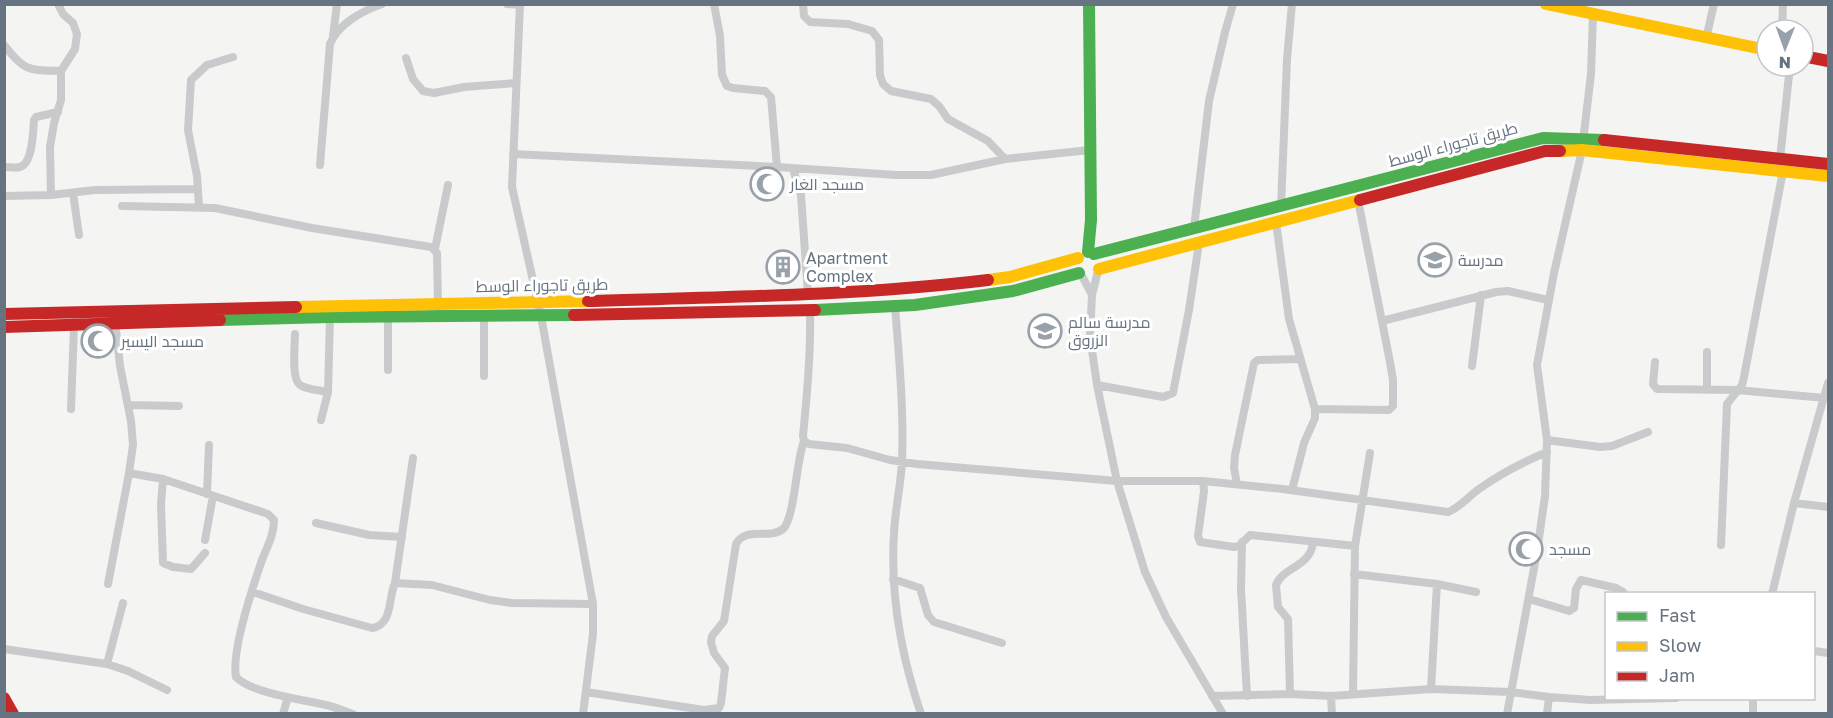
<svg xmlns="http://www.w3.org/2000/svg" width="1833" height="718" viewBox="0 0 1833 718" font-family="'Golos Text',Cairo,sans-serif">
	<rect width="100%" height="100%" fill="#f4f4f3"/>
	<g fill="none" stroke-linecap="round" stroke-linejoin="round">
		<path stroke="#c9cacb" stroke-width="8" d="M507 4 520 5
			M520 4 512 187 541 316 593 604V634L583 714
			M714 4 720 36 722 75 727 86 733 88 765 91 771 97 777 167
			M803 4 804 16 810 22 848 24 872 31 879 40 880 75 883 84 891 91 931 99 939 106 948 119 988 141 1005 159
			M1782 30 1783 4
			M333 36 337 4
			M1706 39 1714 4
			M4 45C25 72 29 70 61 71
			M406 58 413 79 423 91 434 93 464 87 515 83
			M513 154 777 167 896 175H931L1005 159 1090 150
			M1780 159 1790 66
			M320 165 330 44C338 24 362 11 382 4
			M4 167C9 167 16 168 20 167 33 163 33 132 34 120L36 117 58 112
			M793 169 801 195 808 295
			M73 193 79 235
			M51 195 50 147 54 123 61 100V71L75 49 77 34 73 23 63 14 58 4
			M4 196 51 195 95 190 198 189
			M122 206 215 208 312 228 431 247 437 253 438 304
			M199 207 197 176 188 130 191 80 207 65 233 57
			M1281 207 1287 59 1292 4
			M1276 222 1289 319 1315 409V418L1304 443 1292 490
			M1194 228 1209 101 1225 32 1233 4
			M435 249 448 185
			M1098 271 1092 295 1090 336 1097 385 1117 481 1145 572 1166 617 1223 714
			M1081 274 1092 295
			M895 306C899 357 904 410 902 461 901 485 895 509 894 534 890 596 901 655 921 714
			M810 310C811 352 807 394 803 436L804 441 809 444 847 448 890 460 917 464 1117 481H1203L1204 491 1198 536 1200 542 1234 547 1239 546 1250 535 1355 546
			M484 316V376
			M115 321 120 366 131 421 133 445 129 473 163 479 268 514 274 520C274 535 267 547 262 560 253 586 231 651 236 677 251 693 304 700 326 705 335 707 344 711 353 714
			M1382 321 1496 292 1508 291 1548 300
			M295 334C295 345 291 379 300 385 307 390 320 390 328 392L330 317
			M1655 362 1653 384 1657 389 1737 390 1825 398
			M1472 366 1481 295
			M388 370V316
			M1097 385 1163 397 1173 393 1189 310 1199 243
			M1707 390V352
			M129 405 179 406
			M71 409 74 326
			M1315 409 1389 410 1393 406V380L1390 362 1358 200
			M321 420 328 392
			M1547 440 1600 447 1612 446 1648 432
			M163 479 161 504 163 563 173 567 191 569 205 553
			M1203 481 1283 489 1448 512C1459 508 1469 496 1479 489 1500 474 1523 462 1547 452
			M1237 484 1234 468 1235 455 1254 363 1258 360 1300 359
			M207 494 209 445
			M1794 503 1828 507
			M316 523 369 535 402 537
			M205 540 213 496
			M1242 542 1241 589 1247 696
			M1721 545 1727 404 1742 385 1744 377 1783 171
			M1354 574 1437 584 1476 592
			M893 579 920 588 928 615 934 622 1002 643
			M395 583 413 458
			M108 584 129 473
			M253 592 303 609 372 628C393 625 388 598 395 583L432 585 490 600 512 603 593 604
			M1772 594 1794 503 1828 383
			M1529 599 1569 611 1574 608 1576 589 1581 580 1616 588 1623 592
			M4 649 107 664 128 671 167 690
			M1814 651 1828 653
			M107 664 123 603
			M1431 689 1437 584
			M586 692 704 710 719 708 721 703 725 668 714 653 711 642 712 636 724 621 736 544C746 526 769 540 783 529 795 518 796 460 804 441
			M1353 693 1355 546 1370 453
			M1290 694 1288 619 1278 607 1276 585C1283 567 1310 567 1313 543
			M1212 696 1290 694 1331 696 1431 689 1511 692 1549 697 1547 714
			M1331 696 1332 714
			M1549 697 1590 700 1676 698
			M1753 698V714
			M283 714 288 697
			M1507 714 1537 552 1545 496 1547 440 1537 365 1554 273 1582 150 1591 74 1593 14"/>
		<path stroke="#4caf50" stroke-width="12" d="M1088 252 1091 220 1089 4
			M1094 254 1543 138 1604 140
			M815 310 915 305 1013 291 1079 273
			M220 320 330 317 574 315"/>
		<path stroke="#ffc107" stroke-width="12" d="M1546 4 1767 50
			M1560 151 1582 150 1828 176
			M1099 269 1360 200
			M988 280 1010 277 1078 258
			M296 307 588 301"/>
		<path stroke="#c62828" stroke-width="12" d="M1803 56 1828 61
			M1604 140 1828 164
			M1360 200 1545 151H1560
			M588 301C721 297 855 296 988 280
			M4 314 296 307
			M574 315 815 310
			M4 327 220 320
			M4 698 13 714"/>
	</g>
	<defs>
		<g id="mosque-ring" transform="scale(1.725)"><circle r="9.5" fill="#fff" stroke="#98a1a9" stroke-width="1.5"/><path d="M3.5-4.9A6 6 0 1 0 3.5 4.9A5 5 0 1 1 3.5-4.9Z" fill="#98a1a9"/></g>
		<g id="school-ring" transform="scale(1.725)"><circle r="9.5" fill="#fff" stroke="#98a1a9" stroke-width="1.5"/><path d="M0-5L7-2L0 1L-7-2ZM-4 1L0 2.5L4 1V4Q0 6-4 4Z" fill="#98a1a9"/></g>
		<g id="building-ring" transform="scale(1.725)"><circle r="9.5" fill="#fff" stroke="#98a1a9" stroke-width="1.5"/><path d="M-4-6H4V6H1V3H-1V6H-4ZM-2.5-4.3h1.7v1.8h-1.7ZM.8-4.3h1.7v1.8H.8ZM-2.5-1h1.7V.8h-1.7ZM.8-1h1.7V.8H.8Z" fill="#98a1a9"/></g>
	</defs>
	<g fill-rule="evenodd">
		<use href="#mosque-ring" x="767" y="184"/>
		<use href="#school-ring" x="1435" y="260"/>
		<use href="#building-ring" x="783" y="267"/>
		<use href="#school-ring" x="1045" y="331"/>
		<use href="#mosque-ring" x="98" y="341"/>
		<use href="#mosque-ring" x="1526" y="549"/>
	</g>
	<g text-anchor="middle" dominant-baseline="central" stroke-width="6" stroke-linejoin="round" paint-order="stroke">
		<g font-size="16" fill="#667481" stroke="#fff">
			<text transform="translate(1453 144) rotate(-15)">طريق تاجوراء الوسط</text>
			<text transform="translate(542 285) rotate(-1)">طريق تاجوراء الوسط</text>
		</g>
		<g font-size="16" fill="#667481" stroke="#fff" text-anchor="start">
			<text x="790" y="184">مسجد الغار</text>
			<text x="806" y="258">Apartment<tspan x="806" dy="18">Complex</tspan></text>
			<text x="1458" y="260">مدرسة</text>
			<text x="1068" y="322">مدرسة سالم<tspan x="1068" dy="18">الزروق</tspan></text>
			<text x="121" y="341">مسجد اليسير</text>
			<text x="1549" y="549">مسجد</text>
		</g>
	</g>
	<rect width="1833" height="718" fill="none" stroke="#667481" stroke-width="12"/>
	<rect x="1605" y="592" width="210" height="108" fill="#ffffff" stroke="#c2c7cd" stroke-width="1.5"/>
	<rect x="1617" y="612" width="30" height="9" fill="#4caf50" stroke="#c2c7cd" stroke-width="1.5"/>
	<text x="1659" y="622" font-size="18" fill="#667481">Fast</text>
	<rect x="1617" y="642" width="30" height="9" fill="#ffc107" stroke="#c2c7cd" stroke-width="1.5"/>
	<text x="1659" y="652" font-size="18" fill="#667481">Slow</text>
	<rect x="1617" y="672" width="30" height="9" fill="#c62828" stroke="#c2c7cd" stroke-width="1.5"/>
	<text x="1659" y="682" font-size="18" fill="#667481">Jam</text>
	<g transform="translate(1785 48) rotate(181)"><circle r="28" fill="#ffffff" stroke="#c2c7cd" stroke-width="1.5"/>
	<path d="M0-4.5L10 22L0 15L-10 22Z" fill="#98a1a9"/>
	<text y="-9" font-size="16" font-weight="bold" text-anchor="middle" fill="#667481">N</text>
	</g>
</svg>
